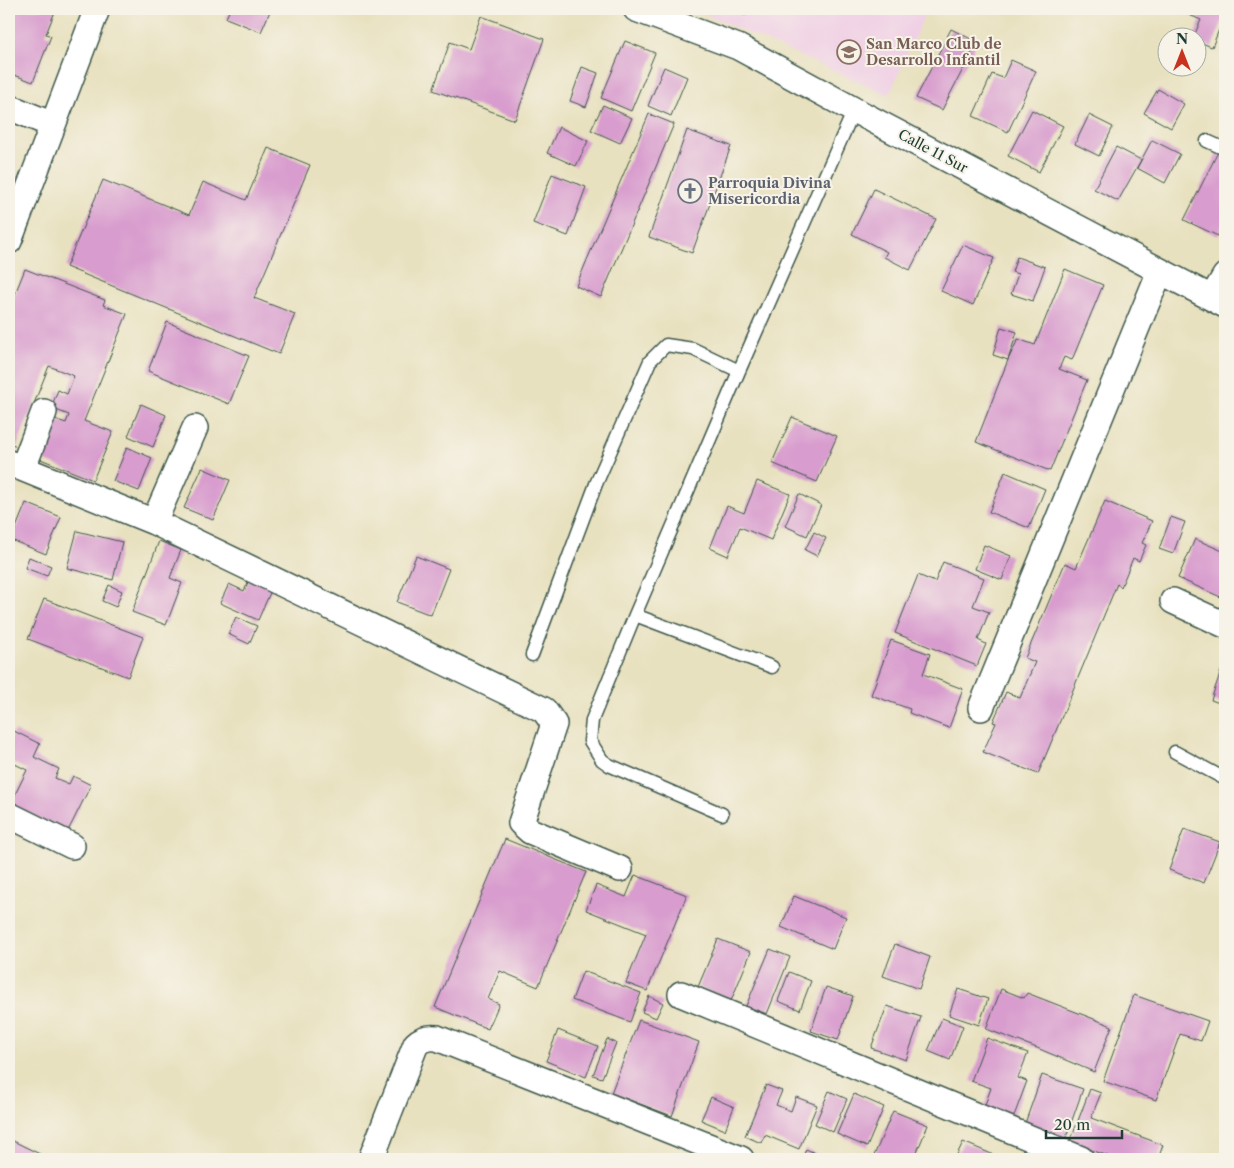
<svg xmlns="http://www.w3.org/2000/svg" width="1234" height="1168" viewBox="0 0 1234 1168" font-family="'Libre Caslon Text',serif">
	<rect width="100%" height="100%" fill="#f7f3e8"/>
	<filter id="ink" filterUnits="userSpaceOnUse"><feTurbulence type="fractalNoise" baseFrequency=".02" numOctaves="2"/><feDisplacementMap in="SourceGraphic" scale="10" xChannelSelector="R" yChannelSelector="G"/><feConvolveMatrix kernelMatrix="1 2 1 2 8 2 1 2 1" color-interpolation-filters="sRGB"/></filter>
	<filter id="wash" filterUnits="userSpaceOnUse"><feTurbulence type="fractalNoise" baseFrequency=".0096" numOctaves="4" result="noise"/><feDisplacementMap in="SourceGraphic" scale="20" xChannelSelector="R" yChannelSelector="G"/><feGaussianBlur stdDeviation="1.12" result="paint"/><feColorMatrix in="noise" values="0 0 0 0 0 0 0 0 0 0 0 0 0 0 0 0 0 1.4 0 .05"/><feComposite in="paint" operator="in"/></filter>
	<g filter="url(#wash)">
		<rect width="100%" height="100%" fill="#e8e1c0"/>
		<path fill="#f0d0e5" d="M693 9H927L889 95Z"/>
		<g id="blocks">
			<path fill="#d89cce" d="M9 9H56L46 34 51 36 33 82 9 73Z
				M230 9H271L261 32 226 18Z
				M723 9H756L745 15Z
				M1181 9H1209L1225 15 1212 47 1196 41V38H1193L1201 20 1180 11Z
				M481 16 544 39 515 120 433 90 450 42 469 49Z
				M951 29 977 42 942 110 916 98Z
				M625 41 655 53 631 111 601 98Z
				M1011 60 1036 71 1008 132 973 116 992 74 1003 78Z
				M582 67 598 73 586 107 570 101Z
				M664 67 687 77 671 116 648 106Z
				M1158 89 1184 104 1171 128 1144 113Z
				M603 105 632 118 620 143 591 130Z
				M1032 110 1063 126 1039 172 1008 156Z
				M649 114 674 124 601 297 576 286Z
				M1089 115 1113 127 1099 156 1075 144Z
				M559 127 588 141 576 166 547 153Z
				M687 130 731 146 692 253 649 237Z
				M1152 140 1180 154 1165 183 1137 168Z
				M1116 147 1141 160 1118 201 1094 189Z
				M268 148 310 165 254 298 295 314 279 354 66 267 103 180 189 215 203 182 246 200Z
				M1218 152 1225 156V221L1218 236 1184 220Z
				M552 174 586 187 568 236 533 223Z
				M874 189 936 219 910 270 884 257 887 252 852 234Z
				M963 245 994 258 973 305 941 291Z
				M1017 257 1045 267 1033 301 1011 294 1018 274 1012 272Z
				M25 269 105 300 103 305 127 314 84 421 113 432 93 480 33 456 49 417 66 423 69 415 51 408 58 390 67 394 74 376 49 366 17 446 9 443V309Z
				M1065 269 1103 285 1072 360 1064 357 1059 369 1087 380 1050 471 976 442 1008 360 993 355 1001 327 1017 332 1008 360 1018 339 1035 345Z
				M167 322 249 356 229 404 148 371Z
				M141 404 166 415 153 447 128 436Z
				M792 417 837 436 817 482 772 463Z
				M127 447 152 458 139 491 113 481Z
				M202 468 230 480 213 520 184 508Z
				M1005 472 1045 489 1029 528 989 512Z
				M757 481 790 494 771 540 740 527 728 556 710 548 727 506 744 513Z
				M799 494 821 505 807 536 785 526Z
				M1105 501 1152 521 1142 543 1146 545 1139 561 1133 558 1121 587 1117 584 1038 774 983 752 996 723 993 722 1006 692 1020 698 1035 662 1025 658 1065 563 1076 568Z
				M26 503 61 517 46 554 11 540Z
				M1171 517 1185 522 1173 554 1159 549Z
				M77 531 122 542 113 580 67 568Z
				M814 532 826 538 817 556 805 550Z
				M1195 539 1225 552V599L1178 578Z
				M159 541 181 550 170 578 182 583 166 625 132 612Z
				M984 545 1011 556 1002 580 975 569Z
				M416 556 449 569 431 615 397 602Z
				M29 557 51 566 47 576 25 568Z
				M943 562 984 578 973 606 989 612 978 640 986 644 977 666 895 633 918 575 935 582Z
				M251 576 273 586 258 620 220 603 229 584 244 591Z
				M109 585 122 591 116 607 102 601Z
				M44 599 143 637 128 677 28 639Z
				M236 617 257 626 249 644 228 634Z
				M891 640 930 654 923 674 963 689 949 728 909 713 910 709 871 695Z
				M1223 665 1225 666V705L1211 700Z
				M14 731 40 744 34 757 59 769 55 778 69 784 73 776 91 785 67 833 10 805 27 770 9 761V742Z
				M1184 829 1220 842 1204 883 1169 870Z
				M505 839 586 872 538 987 500 971 488 999 499 1004 488 1029 435 1007Z
				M635 875 687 895 647 991 626 983 646 934 586 910 596 885 626 897Z
				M794 896 846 917 833 949 781 927Z
				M718 939 751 952 731 1001 698 987Z
				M895 944 930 957 919 989 883 976Z
				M770 949 790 957 767 1014 746 1006Z
				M583 971 641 993 630 1022 572 1000Z
				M789 972 811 981 800 1010 778 1001Z
				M826 987 853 996 838 1040 811 1031Z
				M958 989 988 999 979 1025 949 1015Z
				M1001 989 1024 998 1027 993 1112 1026 1094 1072 1037 1048 986 1029Z
				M1134 995 1208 1021 1201 1041 1180 1034 1156 1100 1103 1081Z
				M649 996 663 1003 656 1018 642 1012Z
				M887 1006 921 1017 906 1060 871 1048Z
				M942 1018 963 1026 950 1060 928 1051Z
				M639 1020 699 1042 672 1116 611 1093Z
				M558 1030 598 1046 586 1077 546 1061Z
				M987 1038 1028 1053 1018 1078 1027 1081 1011 1124 982 1113 991 1088 971 1081Z
				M607 1039 616 1043 602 1078 593 1075Z
				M1042 1075 1083 1089 1064 1143 1023 1129Z
				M766 1085 782 1091 776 1105 791 1111 796 1097 817 1105 799 1149 765 1135 761 1143 745 1136Z
				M1090 1089 1101 1093 1091 1118 1163 1145 1158 1159H1116L1070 1142Z
				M829 1091 847 1099 833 1132 815 1124Z
				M854 1094 884 1107 867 1147 837 1134Z
				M711 1097 734 1107 725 1130 701 1120Z
				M893 1111 928 1125 914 1159H876L873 1158Z
				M9 1139 50 1159H9Z
				M963 1142 994 1155 993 1159H955Z
				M806 1149 821 1156 819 1159H802Z"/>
		</g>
	</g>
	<g filter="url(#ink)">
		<use href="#blocks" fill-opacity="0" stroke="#3d5649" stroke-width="1"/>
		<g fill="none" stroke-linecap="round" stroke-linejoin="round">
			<g stroke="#3d5649" stroke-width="15">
				<path id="lane" d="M1207 141 1225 149
					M635 615 772 667
					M532 655 596 484 650 361 666 345 693 349 739 371
					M1175 752 1225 779
					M722 814 609 765 602 760 590 741 592 720 635 615 739 371 854 110"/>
			</g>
			<g stroke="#3d5649" stroke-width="28">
				<path id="street" d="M636 9 738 47 854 110 1225 305
					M9 107 53 125
					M9 241 97 9
					M1212 298 1225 276
					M9 463 154 522 544 710 554 724 521 823 530 831 620 869
					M23 468 44 412
					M154 522 195 428
					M1173 601 1225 625
					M981 708 1160 271
					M9 815 72 846
					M681 994 1081 1159
					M371 1159 416 1044C422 1038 429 1037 437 1038L741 1159"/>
			</g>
			<use href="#lane" stroke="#fff" stroke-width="12"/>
			<use href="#street" stroke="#fff" stroke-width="25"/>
		</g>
	</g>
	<defs>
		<g id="school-ring" transform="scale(1.25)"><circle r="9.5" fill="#f7f3e8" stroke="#8d6e63" stroke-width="1.5"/><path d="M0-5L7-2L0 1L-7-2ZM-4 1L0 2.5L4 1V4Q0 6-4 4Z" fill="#8d6e63"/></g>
		<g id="church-ring" transform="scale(1.25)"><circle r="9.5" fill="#f7f3e8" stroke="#6b7280" stroke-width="1.5"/><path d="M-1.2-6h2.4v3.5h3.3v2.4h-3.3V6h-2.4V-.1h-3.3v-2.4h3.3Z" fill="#6b7280"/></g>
	</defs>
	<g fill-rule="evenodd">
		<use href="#school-ring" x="849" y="52"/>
		<use href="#church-ring" x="690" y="191"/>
	</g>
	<g text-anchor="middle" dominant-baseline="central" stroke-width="4" stroke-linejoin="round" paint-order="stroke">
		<g font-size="14" font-weight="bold" fill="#785e54" stroke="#f7f3e8" text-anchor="start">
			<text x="866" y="44">San Marco Club de<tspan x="866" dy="16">Desarrollo Infantil</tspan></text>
		</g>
		<g font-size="14" fill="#1f3d34" stroke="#f7f3e8">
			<text transform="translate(933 151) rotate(28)">Calle 11 Sur</text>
		</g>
		<g font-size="14" font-weight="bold" fill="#5b616d" stroke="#f7f3e8" text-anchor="start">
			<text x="708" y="183">Parroquia Divina<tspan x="708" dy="16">Misericordia</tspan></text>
		</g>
	</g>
	<rect width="1234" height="1168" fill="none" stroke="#f7f3e8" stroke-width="30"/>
	<g transform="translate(1182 52)"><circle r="24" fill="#f7f3e8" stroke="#a1aaa0"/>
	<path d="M0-4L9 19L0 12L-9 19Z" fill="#c8321e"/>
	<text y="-8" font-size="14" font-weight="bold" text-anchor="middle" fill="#1f3d34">N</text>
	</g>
	<path d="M1046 1130v8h76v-8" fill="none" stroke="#1f3d34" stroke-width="2.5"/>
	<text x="1054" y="1130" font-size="15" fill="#1f3d34" stroke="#f7f3e8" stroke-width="4" paint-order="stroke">20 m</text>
</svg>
